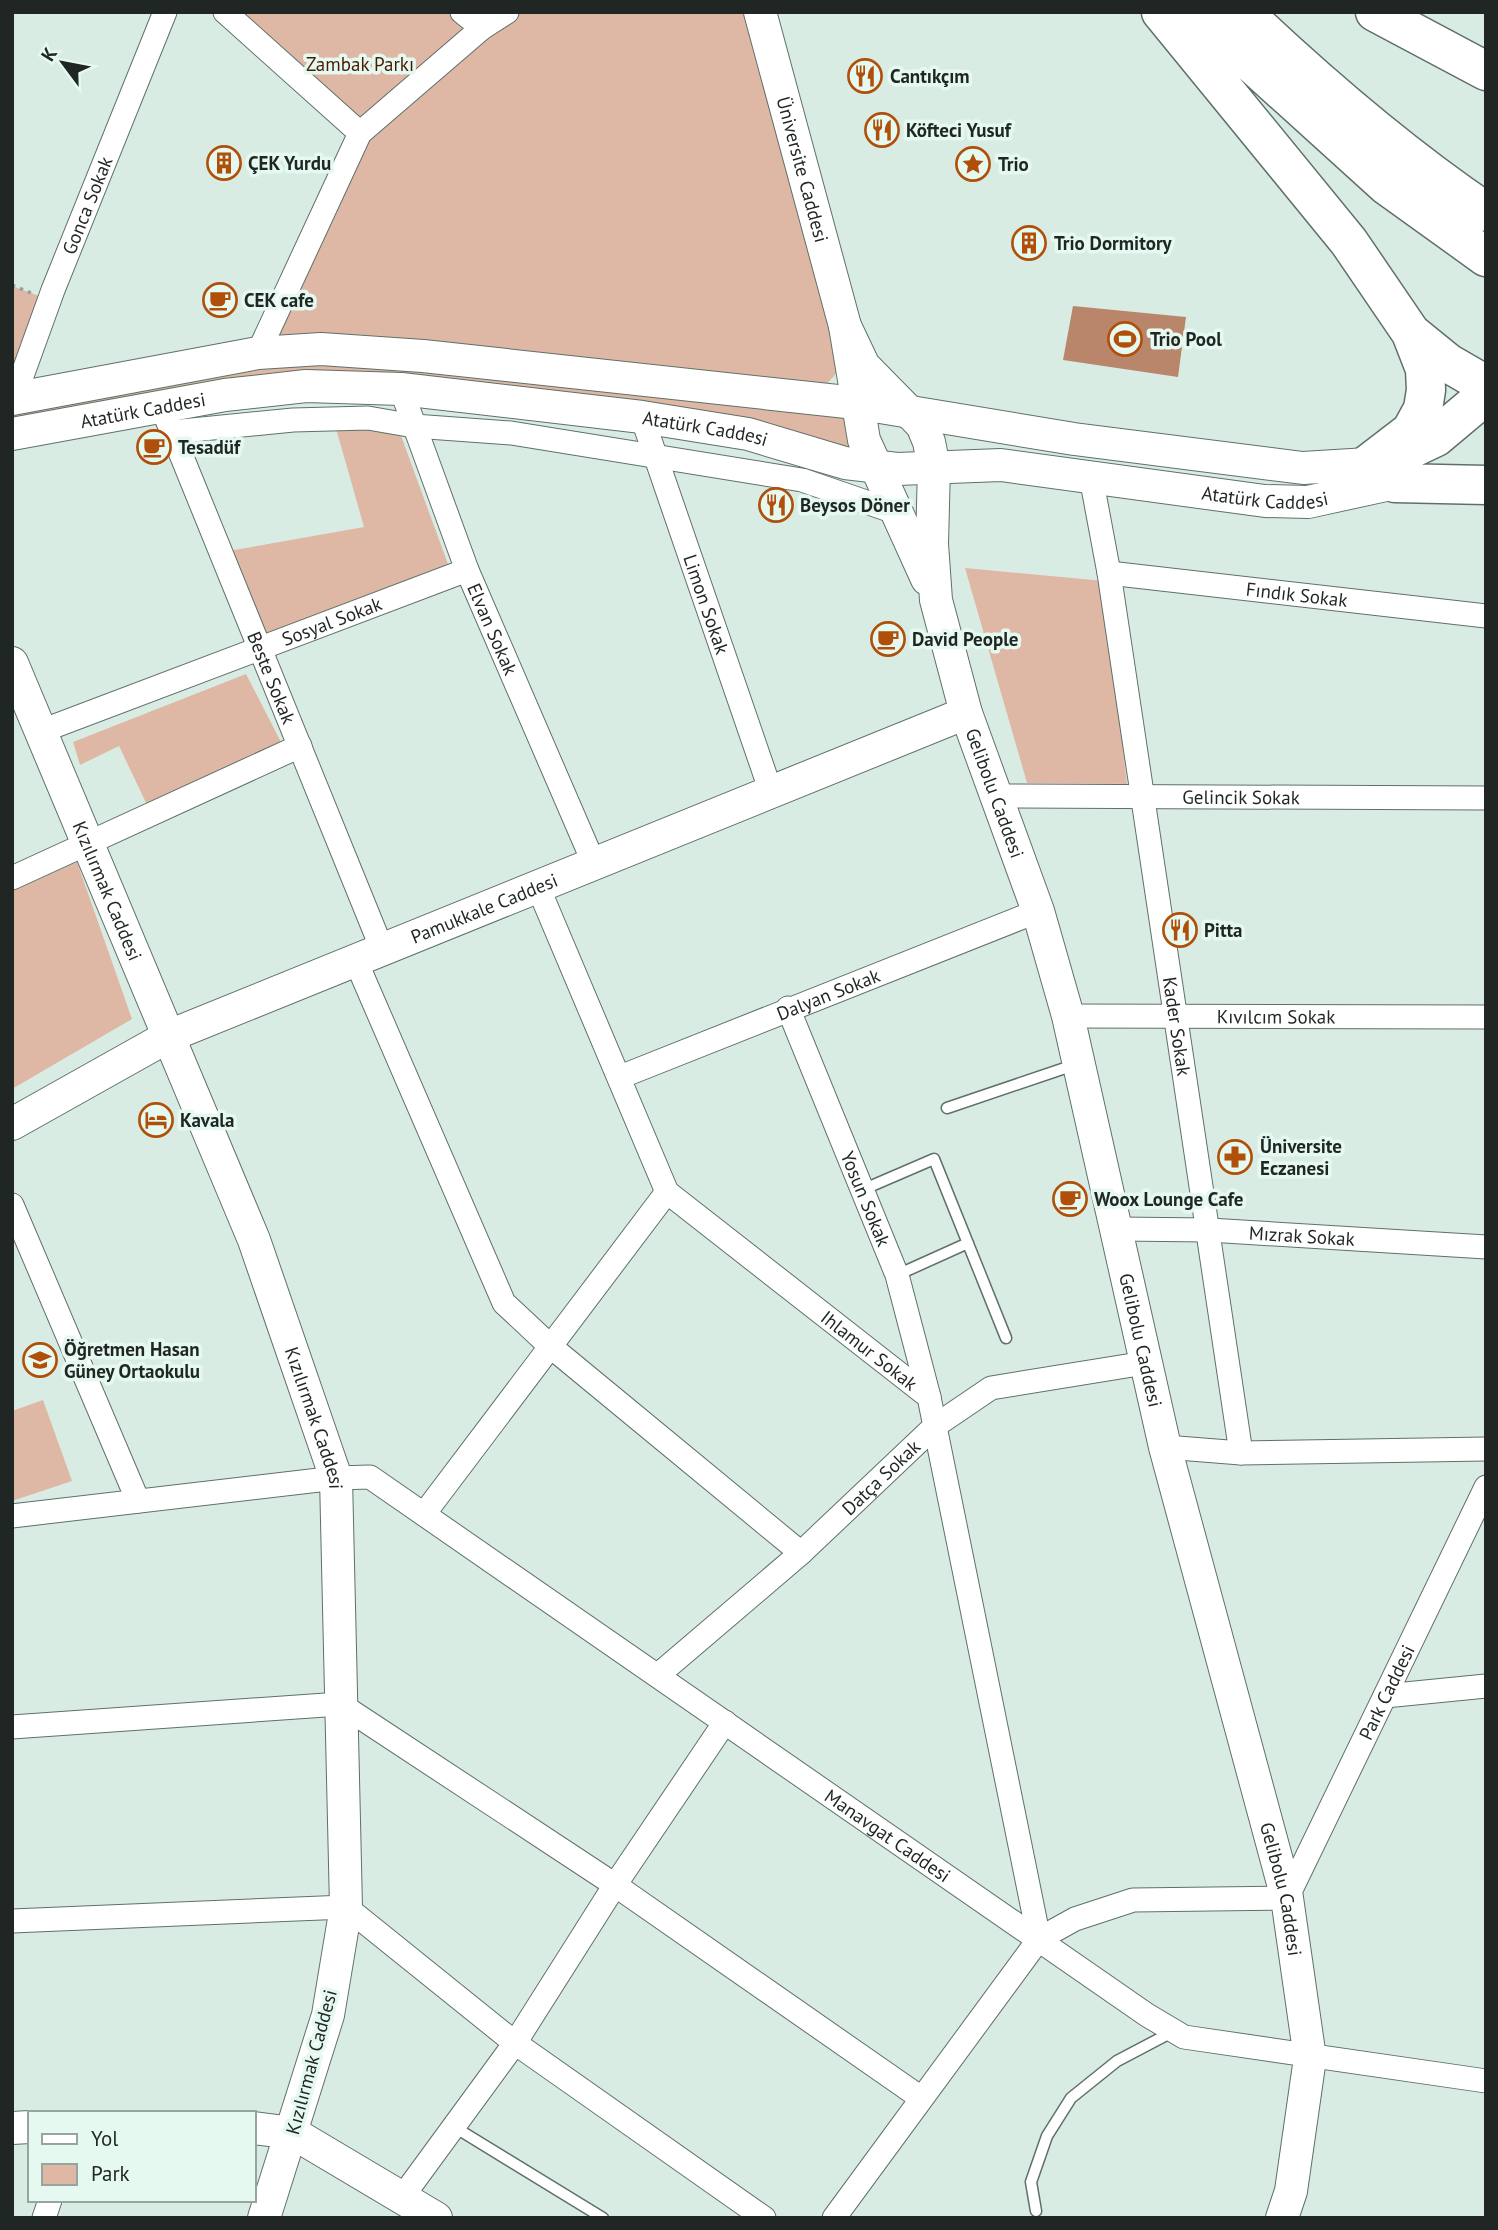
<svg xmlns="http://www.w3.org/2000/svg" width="1498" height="2230" viewBox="0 0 1498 2230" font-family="'PT Sans',sans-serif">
	<rect width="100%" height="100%" fill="#d9ece4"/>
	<path fill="#dfb8a5" d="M225 12H462L482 28 507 12H761L843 366 824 387 847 402 869 450 401 389 12 434V399L258 352 359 133Z
		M12 286 50 300 25 369 12 366Z
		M335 425 400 433 448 564 265 634 229 551 364 527Z
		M965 568 1104 581 1127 784 1027 783Z
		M246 674 283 746 148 807 119 746 80 765 73 742Z
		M77 862 132 1019 12 1089V891Z
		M43 1400 72 1481 12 1501V1411Z"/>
	<path fill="#b9866c" d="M1073 306 1186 317 1178 377 1063 360Z"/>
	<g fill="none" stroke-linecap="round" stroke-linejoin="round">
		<g stroke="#5f7069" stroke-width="13">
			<path id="lane" d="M947 1108 1077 1064
				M862 1190 934 1159 1006 1338
				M897 1275 968 1243
				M456 2128 603 2218
				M1036 2211 1031 2182 1047 2136 1071 2098 1117 2061 1174 2031"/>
		</g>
		<g stroke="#5f7069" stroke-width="25">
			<g id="street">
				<path d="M225 12 360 133"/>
				<path d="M462 12 482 28"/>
				<path d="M258 353 360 133 482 28 507 12"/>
				<path id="s1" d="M401 389 467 570 595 866"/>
				<path id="s2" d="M14 398 53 290 165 12"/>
				<path id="s3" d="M642 417 771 792"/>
				<path id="s4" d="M167 420 382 949"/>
				<path d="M172 432 293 420 368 418 414 426 511 433 802 480 898 513"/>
				<path id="s5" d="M1091 477 1109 573 1241 1453"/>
				<path id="s6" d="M1109 573 1486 616"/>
				<path id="s7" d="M39 732 467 570"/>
				<path id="s8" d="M996 796 1486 798"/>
				<path d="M12 878 300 746"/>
				<path id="s9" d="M538 887 667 1192 929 1397 1039 1939"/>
				<path d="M355 959 504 1303 550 1346 801 1553"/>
				<path id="s10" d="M788 1008 897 1275 929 1397"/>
				<path id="s11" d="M1068 1016 1486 1017"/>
				<path id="s12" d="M620 1077 1038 911"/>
				<path d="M12 1205 138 1501"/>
				<path id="s13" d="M1118 1229 1209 1230 1486 1247"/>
				<path d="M1165 1447 1241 1453 1486 1449"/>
				<path d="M424 1514 667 1192"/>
				<path id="s14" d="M12 1516 336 1478 370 1477 1147 2015 1184 2037 1486 2081"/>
				<path id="s15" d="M658 1675 801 1553 935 1426 991 1388 1145 1363"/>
				<path d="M1385 1696 1486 1686"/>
				<path d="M12 1727 340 1704 615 1885 921 2098"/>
				<path d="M12 1921 346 1907 515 2043 764 2218"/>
				<path d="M403 2196 515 2043 615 1885 725 1722"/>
				<path d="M44 2218 50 2200"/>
				<path id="s16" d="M834 2218 1039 1939 1075 1919 1133 1900 1287 1898 1486 1487"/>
			</g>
		</g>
		<g stroke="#5f7069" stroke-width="34">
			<g id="secondary">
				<path id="s17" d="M760 12 845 326 864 440 927 579"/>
				<path id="s18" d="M845 326 864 366 922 425 929 442 934 467 932 544 936 600 966 713 1038 911 1068 1016 1165 1447 1287 1898 1310 2058 1291 2191 1282 2218"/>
				<path d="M12 399 258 353 321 349 423 356 856 403 1074 439 1303 468 1368 464"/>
				<path id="s19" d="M12 434 225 395 306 386 401 389 642 417 748 434 845 463 897 469 1001 465 1265 501 1308 502 1395 483"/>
				<path id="s20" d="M12 663 254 1240 336 1478 346 1907 328 2015 264 2218"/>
				<path id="s21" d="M12 1124 169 1036 966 713"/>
				<path d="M12 2128 30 2127"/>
				<path d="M254 2128 293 2133 436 2218"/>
			</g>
		</g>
		<g stroke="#5f7069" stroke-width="41">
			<path id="highway" d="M1161 12 1349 242 1411 333 1425 369 1426 390 1423 409 1411 431 1368 464
				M1195 12 1386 185 1486 257
				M1243 12C1319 84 1399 153 1486 212
				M1375 12 1486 71
				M1411 333 1448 363 1486 385
				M1396 456 1436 437 1486 395
				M1395 483 1486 485"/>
		</g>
		<path stroke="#96a49e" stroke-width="3.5" stroke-dasharray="3.5 5" stroke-linecap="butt" d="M12 285 31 293"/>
		<use href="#lane" stroke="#fff" stroke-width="10"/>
		<use href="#street" stroke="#fff" stroke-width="23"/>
		<use href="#secondary" stroke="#fff" stroke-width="32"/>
		<use href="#highway" stroke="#fff" stroke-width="38"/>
	</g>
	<defs>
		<g id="restaurant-ring" transform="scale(1.75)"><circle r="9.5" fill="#e6f9f1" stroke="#af4f09" stroke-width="1.5"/><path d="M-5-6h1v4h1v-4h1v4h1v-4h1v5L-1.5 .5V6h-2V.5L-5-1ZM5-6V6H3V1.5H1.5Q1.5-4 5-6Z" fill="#af4f09"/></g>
		<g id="building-ring" transform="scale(1.75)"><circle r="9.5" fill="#e6f9f1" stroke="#af4f09" stroke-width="1.5"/><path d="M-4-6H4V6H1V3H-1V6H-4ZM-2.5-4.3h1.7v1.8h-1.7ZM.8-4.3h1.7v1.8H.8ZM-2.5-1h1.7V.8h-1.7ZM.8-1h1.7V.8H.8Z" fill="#af4f09"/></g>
		<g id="sight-ring" transform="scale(1.75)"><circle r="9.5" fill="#e6f9f1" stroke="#af4f09" stroke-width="1.5"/><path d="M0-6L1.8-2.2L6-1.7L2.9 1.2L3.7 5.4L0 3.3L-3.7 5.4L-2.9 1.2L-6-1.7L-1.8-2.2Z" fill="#af4f09"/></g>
		<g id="cafe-ring" transform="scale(1.75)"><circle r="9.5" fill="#e6f9f1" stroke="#af4f09" stroke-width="1.5"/><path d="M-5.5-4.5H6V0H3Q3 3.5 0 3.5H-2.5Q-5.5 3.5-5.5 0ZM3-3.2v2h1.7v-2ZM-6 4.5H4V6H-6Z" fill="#af4f09"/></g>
		<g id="stadium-ring" transform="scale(1.75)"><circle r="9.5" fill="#e6f9f1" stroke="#af4f09" stroke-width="1.5"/><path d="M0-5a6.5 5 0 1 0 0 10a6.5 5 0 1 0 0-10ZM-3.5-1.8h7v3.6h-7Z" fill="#af4f09"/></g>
		<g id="hotel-ring" transform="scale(1.75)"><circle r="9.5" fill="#e6f9f1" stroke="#af4f09" stroke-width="1.5"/><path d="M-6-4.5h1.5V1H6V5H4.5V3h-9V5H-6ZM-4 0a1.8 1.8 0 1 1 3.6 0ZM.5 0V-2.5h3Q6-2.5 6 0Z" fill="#af4f09"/></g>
		<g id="pharmacy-ring" transform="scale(1.75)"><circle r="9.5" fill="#e6f9f1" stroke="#af4f09" stroke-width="1.5"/><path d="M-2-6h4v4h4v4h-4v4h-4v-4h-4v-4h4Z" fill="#af4f09"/></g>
		<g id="school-ring" transform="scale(1.75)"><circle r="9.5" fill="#e6f9f1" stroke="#af4f09" stroke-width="1.5"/><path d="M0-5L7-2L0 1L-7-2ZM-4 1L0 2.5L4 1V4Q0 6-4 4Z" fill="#af4f09"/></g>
	</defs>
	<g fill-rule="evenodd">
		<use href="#restaurant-ring" x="865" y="76"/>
		<use href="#restaurant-ring" x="882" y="130"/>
		<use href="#building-ring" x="224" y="163"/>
		<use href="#sight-ring" x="973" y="164"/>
		<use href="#building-ring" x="1029" y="243"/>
		<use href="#cafe-ring" x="220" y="300"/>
		<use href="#stadium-ring" x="1125" y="339"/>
		<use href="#cafe-ring" x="154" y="447"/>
		<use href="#restaurant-ring" x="776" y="505"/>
		<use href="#cafe-ring" x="888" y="639"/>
		<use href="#restaurant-ring" x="1180" y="930"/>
		<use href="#hotel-ring" x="156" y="1120"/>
		<use href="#pharmacy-ring" x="1235" y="1157"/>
		<use href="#cafe-ring" x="1070" y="1199"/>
		<use href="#school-ring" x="40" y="1360"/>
	</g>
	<g text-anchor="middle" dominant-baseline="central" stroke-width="7" stroke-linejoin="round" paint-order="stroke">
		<g font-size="19" fill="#491900" stroke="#e6f9f1">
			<text x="360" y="64">Zambak Parkı</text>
		</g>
		<g font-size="19" font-weight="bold" fill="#1f2623" stroke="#e6f9f1" text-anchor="start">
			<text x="890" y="76">Cantıkçım</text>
			<text x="906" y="130">Köfteci Yusuf</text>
			<text x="248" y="163">ÇEK Yurdu</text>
			<text x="998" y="164">Trio</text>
			<text x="1054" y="243">Trio Dormitory</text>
			<text x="244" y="300">CEK cafe</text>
			<text x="1150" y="339">Trio Pool</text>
			<text x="178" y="447">Tesadüf</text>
			<text x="800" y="505">Beysos Döner</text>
			<text x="912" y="639">David People</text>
			<text x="1204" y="930">Pitta</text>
			<text x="180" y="1120">Kavala</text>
			<text x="1260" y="1146">Üniversite<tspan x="1260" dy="22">Eczanesi</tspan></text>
			<text x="1094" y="1199">Woox Lounge Cafe</text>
			<text x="64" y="1349">Öğretmen Hasan<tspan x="64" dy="22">Güney Ortaokulu</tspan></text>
		</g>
		<g font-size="19" fill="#1f2623" stroke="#e6f9f1">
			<text stroke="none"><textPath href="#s17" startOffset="163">Üniversite Caddesi</textPath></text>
			<text stroke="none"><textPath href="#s2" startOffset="206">Gonca Sokak</textPath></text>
			<text stroke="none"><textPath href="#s19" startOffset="133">Atatürk Caddesi</textPath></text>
			<text stroke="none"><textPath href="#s19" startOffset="700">Atatürk Caddesi</textPath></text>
			<text stroke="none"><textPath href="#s19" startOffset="1267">Atatürk Caddesi</textPath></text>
			<text stroke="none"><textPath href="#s6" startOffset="189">Fındık Sokak</textPath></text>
			<text stroke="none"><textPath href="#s3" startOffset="198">Limon Sokak</textPath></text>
			<text stroke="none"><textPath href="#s7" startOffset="313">Sosyal Sokak</textPath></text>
			<text stroke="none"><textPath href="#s1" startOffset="257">Elvan Sokak</textPath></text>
			<text stroke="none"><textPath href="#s4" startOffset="278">Beste Sokak</textPath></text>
			<text stroke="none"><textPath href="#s18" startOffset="506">Gelibolu Caddesi</textPath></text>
			<text stroke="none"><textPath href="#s8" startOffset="245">Gelincik Sokak</textPath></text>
			<text stroke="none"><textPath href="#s20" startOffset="247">Kızılırmak Caddesi</textPath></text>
			<text stroke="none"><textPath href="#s21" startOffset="520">Pamukkale Caddesi</textPath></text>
			<text stroke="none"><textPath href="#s12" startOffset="224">Dalyan Sokak</textPath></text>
			<text stroke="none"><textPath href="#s11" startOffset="208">Kıvılcım Sokak</textPath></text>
			<text stroke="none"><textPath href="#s5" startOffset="556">Kader Sokak</textPath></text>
			<text stroke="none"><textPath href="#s10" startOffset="206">Yosun Sokak</textPath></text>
			<text stroke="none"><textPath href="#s13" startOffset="184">Mızrak Sokak</textPath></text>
			<text stroke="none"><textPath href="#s18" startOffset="1073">Gelibolu Caddesi</textPath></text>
			<text stroke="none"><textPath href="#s9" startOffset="588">Ihlamur Sokak</textPath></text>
			<text stroke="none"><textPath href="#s20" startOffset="814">Kızılırmak Caddesi</textPath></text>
			<text stroke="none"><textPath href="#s15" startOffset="298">Datça Sokak</textPath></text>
			<text stroke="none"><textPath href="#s16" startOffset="831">Park Caddesi</textPath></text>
			<text stroke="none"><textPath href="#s14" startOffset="990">Manavgat Caddesi</textPath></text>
			<text stroke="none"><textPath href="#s18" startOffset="1640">Gelibolu Caddesi</textPath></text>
			<text transform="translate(311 2062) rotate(-75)">Kızılırmak Caddesi</text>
		</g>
	</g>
	<rect width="1498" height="2230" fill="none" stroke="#1f2623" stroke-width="28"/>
	<rect x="28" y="2111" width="228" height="91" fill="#e6f9f1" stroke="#96a59f" stroke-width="2"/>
	<rect x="42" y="2134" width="35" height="10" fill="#ffffff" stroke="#96a59f" stroke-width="2"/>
	<text x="91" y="2146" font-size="21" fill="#1f2623">Yol</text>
	<rect x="42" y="2164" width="35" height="21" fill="#dfb8a5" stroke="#96a59f" stroke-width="2"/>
	<text x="91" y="2181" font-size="21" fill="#1f2623">Park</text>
	<g transform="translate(63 63) rotate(302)" stroke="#e6f9f1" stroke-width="5" paint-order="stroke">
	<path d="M0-5L12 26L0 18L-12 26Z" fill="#1f2623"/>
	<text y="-10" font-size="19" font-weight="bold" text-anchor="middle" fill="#1f2623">K</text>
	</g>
</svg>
